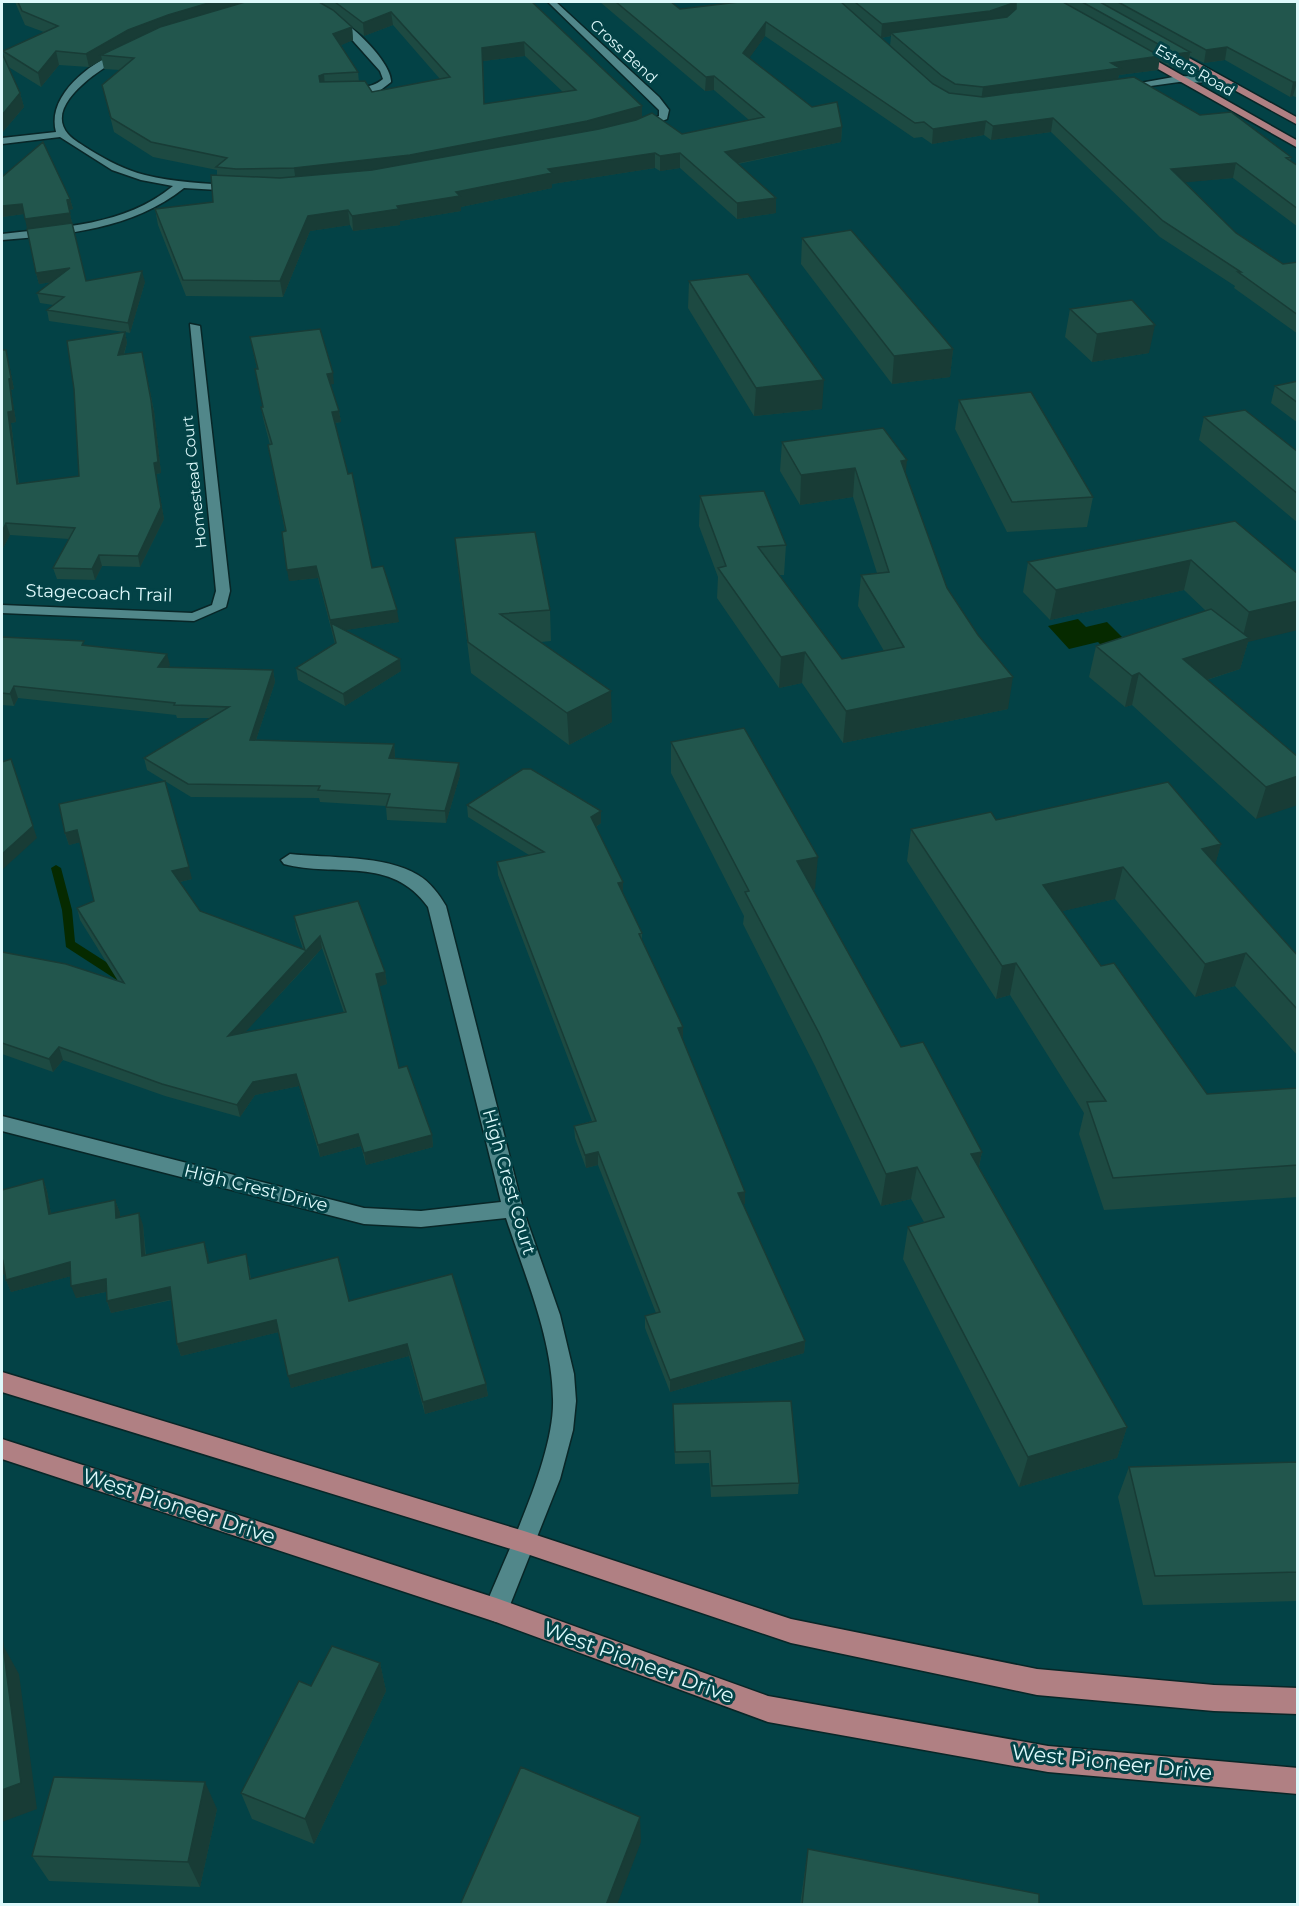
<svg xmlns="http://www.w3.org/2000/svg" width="1299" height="1906" viewBox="0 0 1299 1906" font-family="Montserrat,sans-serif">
	<rect width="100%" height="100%" fill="#034246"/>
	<path fill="#062a00" d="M1078 619 1086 627 1107 622 1129 644 1105 649 1098 642 1069 649 1048 626Z"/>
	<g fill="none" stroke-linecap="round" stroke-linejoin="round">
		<path fill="#062a00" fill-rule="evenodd" d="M56 865 61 868 72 910 75 942 128 976 129 979 128 982H120L66 947 62 910 51 868Z"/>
		<g stroke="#082627" stroke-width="3">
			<path id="minor" d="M304 2C328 0 393 59 391 82L378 92 345 94 344 92C356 84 369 91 383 79L380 71 338 24Z
				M548 2H556L659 97 669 110 667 119 642 130H636V126L659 116V110Z
				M123 50 126 55C105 66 42 104 68 134 74 141 83 145 90 150 108 161 125 170 145 175 174 182 205 184 236 185L241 188 236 191 184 188C133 229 65 235 2 240V234C61 227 125 226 173 186L141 180 112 170 60 137 2 144V138L56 132C46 95 92 61 123 50Z
				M1179 76 1221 77 1225 80 1221 83 1179 82 1122 90 1118 87Z
				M190 324 200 326 230 591 226 607 194 621 2 613V605L192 613 212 605 216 591Z
				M290 854C327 858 386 855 418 875 430 882 439 894 446 906L523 1209 560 1315 574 1374 576 1401 573 1430 560 1479 508 1610 505 1618 496 1622 487 1618 484 1610C506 1554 555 1457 553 1399 552 1337 525 1276 506 1218L421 1227 364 1224 2 1131V1116L364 1208 421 1211 501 1202 428 907C391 855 336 878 284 864L281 860Z"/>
		</g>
		<g stroke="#082627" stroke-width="3">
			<path id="major" d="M1165 48H1171L1298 118V125L1165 52Z
				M1135 52H1141L1298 141V148L1135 56Z
				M2 1372 524 1531 791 1619 1037 1669 1214 1685 1298 1688V1714L1214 1711 1037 1695 791 1643 524 1553 2 1392Z
				M2 1439 496 1598 768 1696 1048 1746 1298 1768V1794L1048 1772 768 1722 496 1622 2 1459Z"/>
		</g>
		<use href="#minor" fill="#51878a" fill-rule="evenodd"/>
		<use href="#major" fill="#b08083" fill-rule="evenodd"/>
	</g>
	<path fill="#1d4a42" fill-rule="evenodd" d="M15 2H532L642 117 682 134 749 120 714 90 705 91 600 2H671L680 9 739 2H1298V98L1293 96 1290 97 1225 60 1204 63 1190 56 1188 66 1173 68 1159 60 1158 70 1119 75 1118 79 1291 157 1290 161 1298 166V227L1233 178 1185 182 1236 233 1283 264 1298 262V334L1234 288 1235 286 1160 237 1051 132 991 140 984 135 932 144 922 137 914 138 765 36 749 58 812 107 842 127 841 142 738 164 776 213 737 219 680 168 660 171 655 168 552 184V188L461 207V211L400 221V225L353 231 350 225 310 231 283 297 186 296 158 225 155 209 213 202 217 176V170L153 157 114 132 102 85 120 70 104 69 102 60 89 67 59 65 41 87 7 66 20 93 24 107 2 133V53L5 61 3 51 44 32 25 25ZM348 24 364 36 393 25 440 79 372 92 359 82 358 72 341 45 353 40 352 27ZM891 36 890 46 881 38ZM525 56 563 92 484 104 483 61Z
		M2 177 70 199 73 209 69 210 86 281 145 282 130 333 125 332 127 343 124 355 142 352 154 411 161 473 156 474 164 519 140 567 102 566 95 580 57 579 53 568 69 539 10 535 2 550 6 350 14 389 11 390 16 422 11 423 19 484 79 476 124 332 49 321 47 310 53 305 40 303 37 293 52 282 39 284 36 273 42 227 24 214 2 217Z
		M802 238 953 349 950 377 892 384 801 264Z
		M689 281 822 409 754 416 688 308Z
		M1070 309 1149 353 1092 362 1065 337Z
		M250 337 334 384H330L339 411 341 422 335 423 372 568 399 622 345 630 401 671 345 706 298 680 296 668 335 644 318 578 289 581 285 531 270 456 268 445H270L263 418 261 407H263L255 369H257Z
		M1298 381V423L1271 403 1275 386Z
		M959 400 1093 497 1087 527 1007 532 955 429Z
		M1204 417 1298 452V523L1199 440Z
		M782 442 906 474 947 588 1008 709 843 743 802 683 779 688 717 598 718 577 699 526 700 496 786 545 784 575H779L842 659 884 651 858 606 861 575 877 573 853 497 800 505 780 471Z
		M1235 521 1298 574 1248 642 1240 669 1207 680 1298 757 1256 819 1132 705 1125 707 1089 677 1096 646 1206 611 1184 590 1050 620 1023 592 1028 562Z
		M455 538 550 610 551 641 541 642 612 722 569 745 471 673 458 568Z
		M2 637 86 645 170 665 168 667 273 670 275 682 256 740 394 744 395 756V759L459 763 460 775 446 823 387 820 386 807V806L320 802 319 798 191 797 147 770 144 758 210 718H177L176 715 18 698 14 706 2 705Z
		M671 742 815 889 813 890 901 1047 982 1152 979 1167 1127 1427 1117 1458 1019 1487 903 1259 908 1227 924 1222 911 1199 881 1206 815 1066 743 924 744 916 671 773Z
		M467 805 601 823 596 827 623 882V894L642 933V940L745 1192V1204H743L805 1341 804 1353 670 1392 645 1328V1316L656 1313 598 1165 586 1168 575 1138 574 1126 592 1121 498 875 497 862 529 855 468 817Z
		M996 820 1221 844 1215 864 1298 956V1056L1235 986 1195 997 1115 899 1062 911 1101 966 1207 1094 1298 1088V1197L1104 1210 1079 1134 1084 1113 1010 995 996 999 907 861 911 829Z
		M65 833 192 879 180 882 200 911 303 949 296 928 294 916 385 972 387 984 379 986 399 1068 432 1135 433 1147 366 1165 361 1146 320 1157 299 1086 255 1095 240 1117 165 1096 63 1060 53 1072 2 1054V952L118 981 80 920 77 908 94 901 80 842 69 845ZM322 948 344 1013 245 1032 309 963Z
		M43 1179 47 1191 51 1214 115 1200 120 1213V1217L143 1225 146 1256 204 1242 209 1263 249 1266 251 1279 349 1301 486 1384 488 1396 425 1414 409 1356 291 1388 279 1332 181 1356 177 1344 172 1300 111 1313 107 1301 106 1292 76 1298 71 1276 11 1292 6 1280 5 1274 2 1275V1204Z
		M673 1404 799 1483 798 1494 711 1497 709 1463 675 1464Z
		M1298 1462V1601L1143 1605 1118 1497 1129 1467Z
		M380 1663 386 1691 314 1844 252 1819 241 1793 311 1686Z
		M217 1809 200 1887 49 1881 32 1856Z
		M808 1849 1039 1905H800Z"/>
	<path fill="#183c36" d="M212 2H256L101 55 102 60 89 67 86 54 128 30 168 15Z
		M1016 2 1014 15 988 24 891 33V36L881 38 882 24Z
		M391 12 393 25 364 36 363 23Z
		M766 22 765 36 743 67V53Z
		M352 27 353 40 335 48 333 34Z
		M524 42 525 56 483 61 482 48Z
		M1227 47 1225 60 1204 63 1206 50Z
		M56 51 59 65 41 87 38 73Z
		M1190 52 1188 66 1173 68 1176 54Z
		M1160 56 1158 70 1119 75 1117 82 981 101 983 87 1111 63Z
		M324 74 325 88 321 97 319 76Z
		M714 76V90L705 91 706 77Z
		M1293 82H1297L1293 96 1290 97Z
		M20 93 24 107 2 133V115Z
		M642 106V120L588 135 296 183 294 168Z
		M1053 118 1051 132 991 140 993 126Z
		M986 121 984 135 932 144 933 129Z
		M842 127 841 142 725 166V152Z
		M655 153V168L552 184V188L461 207V211L400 221V225L353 231 352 216 456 192 548 169Z
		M680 153V168L660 171V156Z
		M1236 163 1233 178 1168 184 1171 169Z
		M776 198V213L737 219V203Z
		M70 199 73 209 69 210 67 200Z
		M22 204 24 214 2 217V206Z
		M348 210 350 225 310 231 283 297 280 281 308 216Z
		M70 213 72 223 27 229 25 219Z
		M70 268 72 279 39 284 36 273Z
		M142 271 145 282 130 333 128 323Z
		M1155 325 1149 353 1092 362 1097 334Z
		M125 332 127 343 120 366 118 355Z
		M953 349 950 377 892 384 894 356Z
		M6 350 14 389 11 390 16 422 11 423 20 496 17 484 8 412 9 379Z
		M333 373 334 384 328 385 327 374Z
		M824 380 822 409 754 416 756 388Z
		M151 400 154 411 161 473 156 474 164 519 140 567 138 556 154 463Z
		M339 411 341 422 334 423 332 412Z
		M907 460 904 490 901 461Z
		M855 468 853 497 800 505 801 475Z
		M6 523 10 535 2 550V532Z
		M99 555 102 566 95 580 92 569Z
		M1191 560 1184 590 1050 620 1056 590Z
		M316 566 318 578 289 581 287 570Z
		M1298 601V630L1248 642 1240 669 1175 690 1183 659 1242 640 1249 612Z
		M397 610 399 622 333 632 331 623 332 632 330 620Z
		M805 652 802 683 779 688 781 657Z
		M167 654 170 665 161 679 158 667Z
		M400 659 401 671 345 706 343 694Z
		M273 670 275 682 252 752 250 740Z
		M1139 673 1132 705 1125 707 1132 676Z
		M1013 677 1008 709 843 743 846 711Z
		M14 686 18 698 14 706 10 694Z
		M611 691 612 722 569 745 567 713Z
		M394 744 395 756 391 770 389 758Z
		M459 763 460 775 446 823 445 811Z
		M1298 776V805L1256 819 1266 787Z
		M601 811V823L591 830V817Z
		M33 826 37 838 2 870V854Z
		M77 830 81 842 69 845 65 833Z
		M1221 844 1212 876 1202 849Z
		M818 857 815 889 794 894 797 861Z
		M189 867 192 879 175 883 172 871Z
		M1123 867 1115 899 1037 917 1043 885Z
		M623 882V894L618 883Z
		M320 936 322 948 231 1048 228 1036Z
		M1246 953 1235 986 1195 997 1205 964Z
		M1016 963 1010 995 996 999 1002 966Z
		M385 972 387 984 378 987 376 974Z
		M683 1027V1040L678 1028Z
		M59 1047 63 1060 53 1072 49 1059Z
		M296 1074 299 1086 255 1095 240 1117 237 1105 253 1082Z
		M358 1134 361 1146 320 1157 318 1145Z
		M432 1135 433 1147 366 1165 364 1153Z
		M598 1152V1165L586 1168 585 1155Z
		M982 1152 975 1184 971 1154Z
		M917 1167 911 1199 881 1206 886 1174Z
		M43 1179 47 1191 53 1226 49 1214Z
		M745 1192V1204L737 1206 738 1193Z
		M115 1200 120 1213V1230L116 1218Z
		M139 1213 143 1225 146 1268 142 1256Z
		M204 1242 208 1254 211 1275 208 1263Z
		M3 1261 8 1273 2 1275V1262Z
		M70 1262 75 1275 11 1292 6 1280Z
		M106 1279 110 1291 76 1298 71 1286Z
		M170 1287 174 1299 111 1313 107 1301Z
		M276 1320 279 1332 181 1356 177 1344Z
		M805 1341 804 1353 670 1392V1380Z
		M407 1344 409 1356 291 1388 288 1376Z
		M486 1384 488 1396 425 1414 423 1402Z
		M1127 1427 1117 1458 1019 1487 1028 1457Z
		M2 1629 4 1647 19 1674 37 1809 2 1822Z
		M380 1663 386 1691 314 1844 305 1819Z
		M205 1782 217 1809 200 1887 188 1862Z
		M640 1817 641 1842 617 1905H606Z"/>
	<path fill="#22564d" stroke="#183c36" stroke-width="1.5" fill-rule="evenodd" d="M18 2H212L168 15 128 30 86 54 56 51 38 73 3 51 58 26 22 11Z
		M245 2H319L333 10 352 27 333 34 358 72 324 74 319 76 320 82 365 81 372 92 450 77 391 12 363 23 335 2H532L642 106 587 121 410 155 294 168 236 169 216 167 227 158 151 142 111 118 102 85 134 58 101 55 160 27ZM524 42 576 90 484 104 482 48Z
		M616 2H671L680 9 739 2H841L933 84 949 93 983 97 1134 77 1200 115 1231 112 1291 157 1286 158 1298 166V209L1236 163 1171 169 1236 233 1283 264 1298 262V315L1238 272H1241L1163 221 1053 118 993 126 986 121 933 129 924 122 915 123 766 22 743 53 812 107 837 102 842 127 725 152 776 198 737 203 680 153 660 156 655 153 548 169 552 173 456 192 460 196 397 206 399 209 352 216 348 210 308 216 280 281 183 280 155 209 213 202 211 175 280 178 372 170 599 129 636 120 652 113 682 134 764 117 714 76 706 77Z
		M855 2H1063L1160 56 1111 63 1120 68 983 87 955 84 942 76 891 33 1007 17 1016 9V2L990 11 882 24Z
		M1082 2H1100L1190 52 1176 54Z
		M1118 2H1298V82H1293L1227 47 1206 50Z
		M2 53 20 93 2 115Z
		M43 142 70 199 67 200 70 213 25 219 22 204 2 206V177Z
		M72 223 86 281 142 271 128 323 47 310 64 297 37 293 70 268 36 273 27 229Z
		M851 230 953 349 894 356 802 238Z
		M748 274 824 380 756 388 689 281Z
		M1132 300 1155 325 1097 334 1070 309Z
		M320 329 333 373 327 374 339 411 332 412 348 474 352 473 372 568 383 566 397 610 330 620 316 566 287 570 282 532 286 531 268 445 272 444 261 407H263L255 369H258L250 337Z
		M125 332 118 355 142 352 151 400 158 462 154 463 161 507 138 556 99 555 92 569 53 568 75 528 6 523 2 532V350H6L11 378 9 379 13 411 8 412 17 484 79 476 74 389 67 341Z
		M1298 381V403L1275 386Z
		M1031 392 1093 497 1012 502 959 400Z
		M1245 410 1298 452V494L1204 417Z
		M883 428 907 460 901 461 947 588 978 635 1013 677 846 711 805 652 781 657 718 568 726 566 700 496 764 491 786 545 758 547 842 659 904 647 861 575 889 572 855 468 801 475 782 442Z
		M1235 521 1298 574V601L1249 612 1191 560 1056 590 1028 562Z
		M535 532 550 610 500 614 611 691 567 713 468 642 455 538Z
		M1211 609 1249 638 1183 659 1298 757V776L1266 787 1139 673 1132 676 1096 646Z
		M331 623 400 659 343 694 296 668 336 643Z
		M2 637 84 641 82 645 167 654 158 667 273 670 250 740 394 744 389 758 459 763 445 811 386 807 390 794 318 790 320 786 188 784 144 758 229 707 174 705 175 703 14 686 10 694 2 693Z
		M744 728 818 857 797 861 901 1047 923 1042 982 1152 971 1154 1127 1427 1028 1457 908 1227 944 1217 917 1167 886 1174 819 1033 745 892 749 891 671 742Z
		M11 759 33 826 2 854V762Z
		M523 769H531L601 811 591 817 623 882 618 883 642 933 639 934 683 1027 678 1028 745 1192 738 1193 805 1341 670 1380 645 1316 660 1312 598 1152 585 1155 574 1126 596 1121 497 862 544 852 467 805Z
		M165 781 189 867 172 871 200 911 305 950 294 916 358 901 385 972 376 974 399 1068 407 1066 432 1135 364 1153 358 1134 318 1145 296 1074 253 1082 237 1105 162 1084 59 1047 49 1059 2 1043V952L66 964 124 983 77 908 94 901 77 830 65 833 59 804ZM320 936 346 1012 228 1036 306 951Z
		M1168 782 1221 844 1202 849 1298 956V1010L1246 953 1205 964 1123 867 1043 885 1101 966 1114 963 1207 1094 1298 1088V1165L1113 1178 1087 1102 1106 1101 1016 963 1002 966 911 829 991 812 996 820Z
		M43 1179 49 1214 115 1200 116 1218 139 1213 142 1256 204 1242 208 1263 246 1254 250 1279 338 1257 349 1301 452 1274 486 1384 423 1402 407 1344 288 1376 276 1320 177 1344 170 1287 107 1301 106 1279 71 1286 70 1262 6 1280 3 1261 2 1262V1190Z
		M791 1401 799 1483 712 1486 710 1451 675 1452 673 1404Z
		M1298 1462V1572L1155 1576 1129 1467Z
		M2 1646H3L21 1783 2 1790Z
		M332 1646 380 1663 305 1819 241 1793 299 1681 311 1686Z
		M521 1767 640 1817 606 1905H460Z
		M54 1777 205 1782 188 1862 32 1856Z
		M808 1849 1039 1894V1905H802Z"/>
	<g text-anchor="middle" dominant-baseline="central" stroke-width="6" stroke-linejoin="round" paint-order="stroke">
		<g font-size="15" fill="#def9fb" stroke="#034246">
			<text transform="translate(624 51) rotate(43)">Cross Bend</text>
			<text transform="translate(1195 70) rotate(30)">Esters Road</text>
			<text transform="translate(194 482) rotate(-96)">Homestead Court</text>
		</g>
		<g font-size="18" fill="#def9fb" stroke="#034246">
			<text transform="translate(99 593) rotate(2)">Stagecoach Trail</text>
			<text transform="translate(509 1182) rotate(74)">High Crest Court</text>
			<text transform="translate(256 1188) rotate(14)">High Crest Drive</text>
		</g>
		<g font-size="21" fill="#def9fb" stroke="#034246">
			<text transform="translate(179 1506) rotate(18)">West Pioneer Drive</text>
			<text transform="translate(639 1662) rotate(20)">West Pioneer Drive</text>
			<text transform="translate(1112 1762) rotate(6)">West Pioneer Drive</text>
		</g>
	</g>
	<rect width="1299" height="1906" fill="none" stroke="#def9fb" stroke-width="6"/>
</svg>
